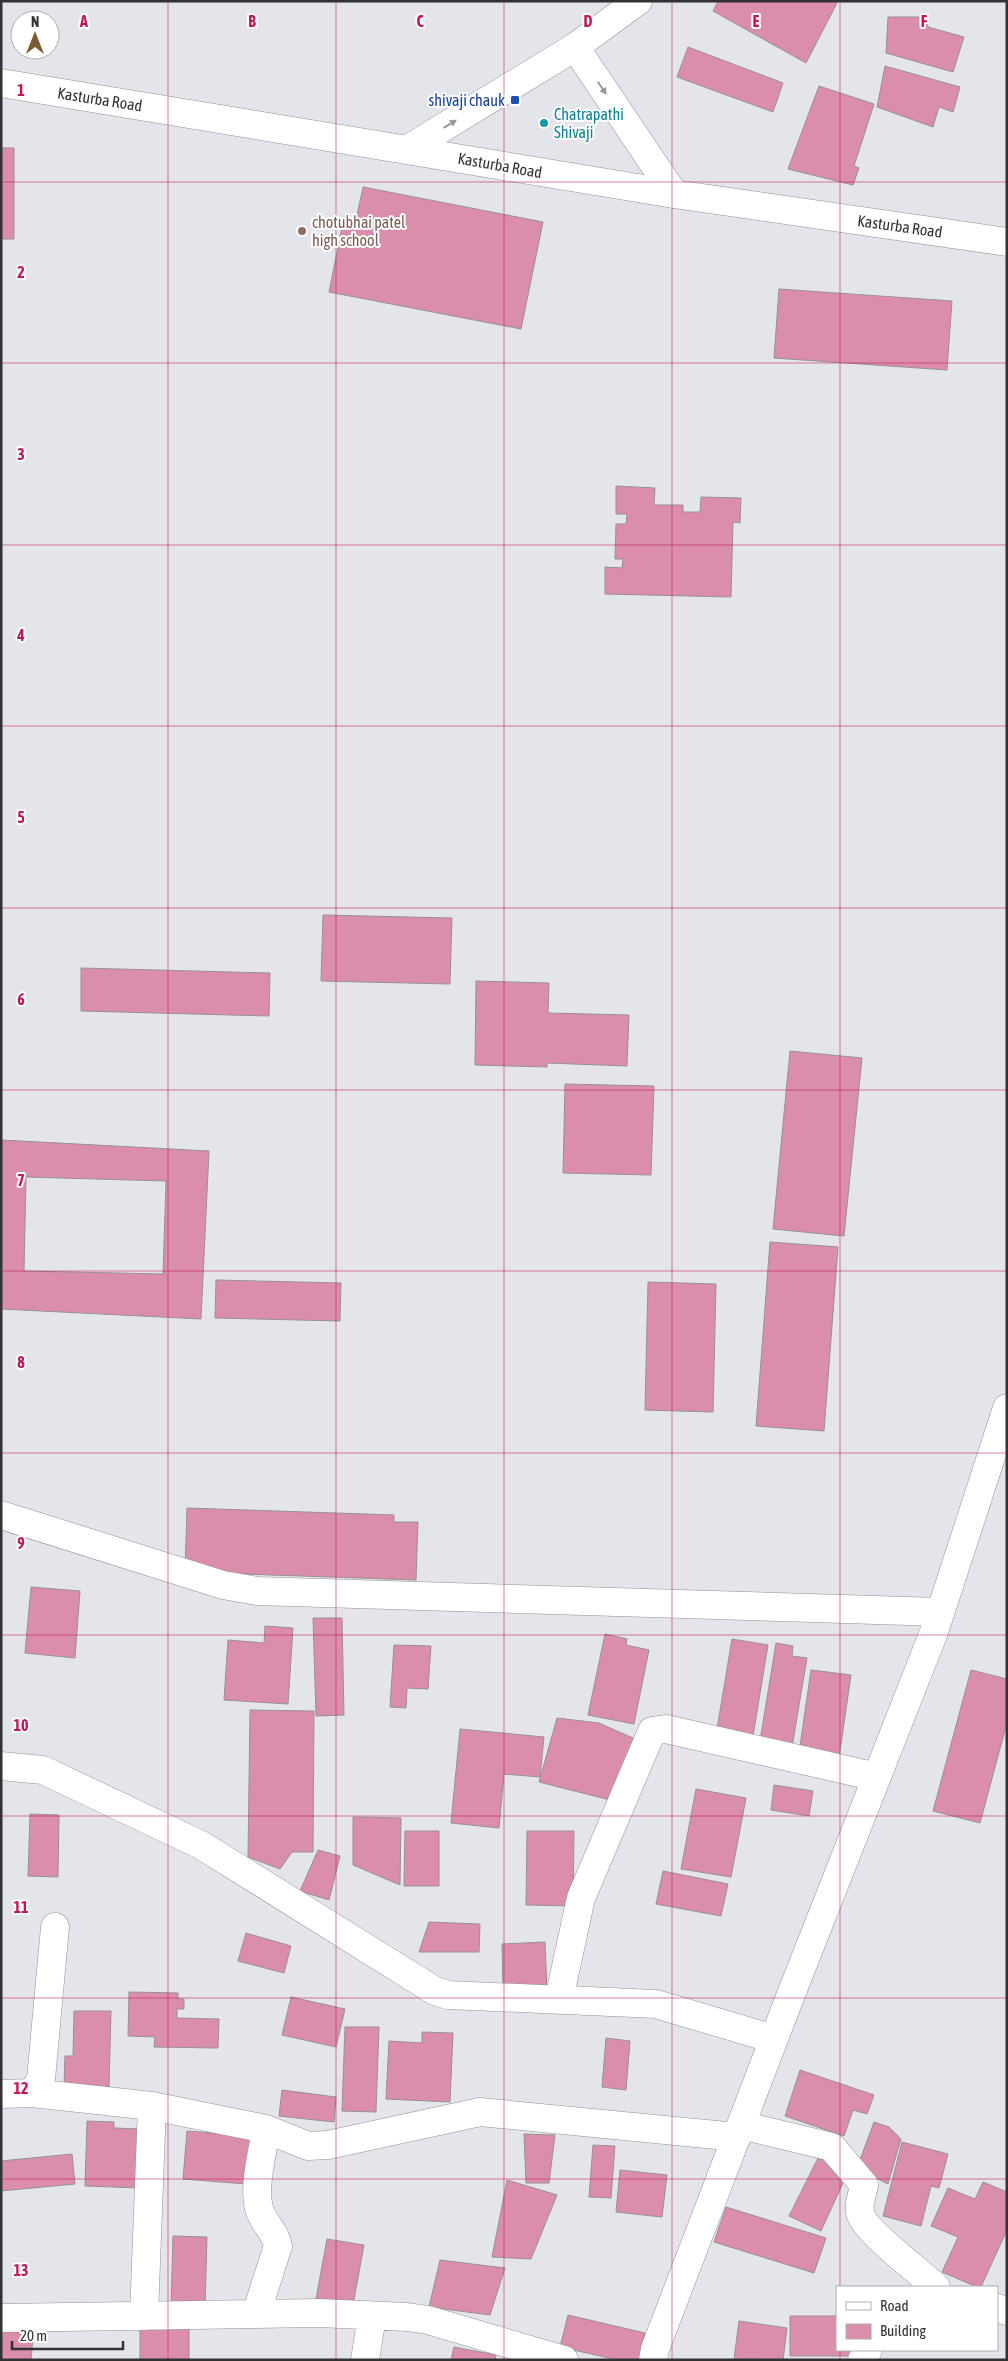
<svg xmlns="http://www.w3.org/2000/svg" width="1008" height="2361" viewBox="0 0 1008 2361" font-family="'Asap Condensed',sans-serif">
	<rect width="100%" height="100%" fill="#e4e4eb"/>
	<path fill="#da8eab" stroke="#989093" fill-rule="evenodd" d="M718 1H838L806 63 713 11Z
		M888 17H926L928 27 964 37 953 72 886 53Z
		M688 47 783 83 773 112 677 77Z
		M885 66 960 87 953 112 939 107 933 127 877 107Z
		M819 86 874 104 854 166 859 168 853 185 788 169Z
		M1 148H14V239H1Z
		M363 187 543 222 521 329 329 292 344 217 356 220Z
		M779 289 952 301 947 370 774 358Z
		M616 486 655 488 654 505H683V512H700L701 497 741 498 740 523 733 522 731 597 605 594V567L622 568 623 559H615L616 524H626L627 514H616Z
		M323 915 452 918 450 984 321 981Z
		M81 968 270 973 269 1016 81 1011Z
		M476 981 549 983 548 1013 629 1015 627 1066 547 1063V1067L475 1065Z
		M790 1051 862 1058 844 1236 773 1229Z
		M565 1084 654 1086 651 1175 563 1173Z
		M1 1140 209 1151 201 1319 1 1309ZM26 1177 166 1181 163 1274 24 1271Z
		M770 1242 838 1247 824 1431 756 1426Z
		M216 1280 341 1283 340 1321 215 1318Z
		M648 1282 716 1284 713 1412 645 1410Z
		M187 1508 394 1515V1522H418L416 1580 185 1572Z
		M31 1587 80 1591 75 1658 25 1653Z
		M313 1618H342L344 1715 316 1716Z
		M265 1626 293 1628 288 1704 224 1700 228 1640 264 1643Z
		M605 1634 627 1639 626 1645 649 1650 634 1724 588 1715Z
		M732 1639 768 1645 753 1736 717 1729Z
		M776 1643 793 1646 792 1656 807 1658 791 1753 759 1747Z
		M394 1645 431 1646 428 1689 407 1688 406 1708 390 1707Z
		M811 1670 851 1675 839 1758 799 1753Z
		M971 1670 1007 1679V1723L980 1823 933 1811Z
		M250 1710 314 1711 313 1852H292L280 1869 248 1857Z
		M557 1718 599 1723 635 1739 618 1802 539 1782Z
		M460 1729 544 1737 540 1777 504 1774 499 1828 451 1823Z
		M774 1785 813 1791 809 1816 771 1810Z
		M696 1789 746 1798 731 1877 681 1869Z
		M30 1814 59 1815 58 1877 28 1876Z
		M353 1817 401 1818 400 1885 353 1865Z
		M405 1831H439V1886H404Z
		M527 1831H574L573 1906 526 1905Z
		M318 1850 340 1856 329 1900 300 1891Z
		M663 1871 728 1884 721 1916 656 1904Z
		M429 1922 480 1924 479 1952H419Z
		M246 1933 291 1946 284 1973 238 1961Z
		M545 1942 547 1990 503 1991 502 1944Z
		M129 1992 178 1993V1999H184V2009H177V2018L219 2019 218 2048 154 2047 155 2037 128 2036Z
		M291 1997 345 2009 336 2047 282 2035Z
		M74 2011H111L109 2087 64 2086 65 2056H73Z
		M345 2027H379L376 2112 342 2111Z
		M422 2032 453 2033 450 2102 386 2099 389 2041 422 2043Z
		M606 2038 630 2041 626 2090 602 2087Z
		M800 2070 874 2095 867 2114 853 2110 844 2136 785 2116Z
		M282 2090 336 2097 334 2122 279 2116Z
		M87 2121 114 2122V2128L141 2129 140 2188 85 2186Z
		M874 2122 889 2127 901 2139 888 2184 857 2168Z
		M187 2131 250 2136 246 2184 183 2179Z
		M524 2134 555 2135 549 2183H526Z
		M902 2142 948 2154 939 2188 931 2186 921 2226 883 2216Z
		M593 2145 615 2146 611 2198 589 2197Z
		M72 2154 75 2184 1 2191V2161Z
		M819 2156 843 2183 821 2231 789 2216Z
		M620 2170 667 2175 662 2217 616 2212Z
		M507 2180 557 2195 531 2259 492 2257Z
		M983 2182 1007 2192V2230L981 2287H977L942 2272 958 2237 931 2226 948 2188 975 2199Z
		M726 2207 826 2238 814 2273 714 2242Z
		M173 2236 207 2237 205 2309 171 2308Z
		M327 2239 364 2245 353 2305 316 2299Z
		M440 2260 505 2268 490 2315 429 2307Z
		M568 2315 645 2333 639 2360H618L560 2347Z
		M790 2316H837V2350H860V2356H790Z
		M739 2321 787 2328 783 2360 734 2359Z
		M1 2325 34 2326 31 2360H1Z
		M140 2329H189V2360H140Z
		M454 2347 496 2355 495 2360H451Z"/>
	<g fill="none" stroke-linecap="round" stroke-linejoin="round">
		<g stroke="#909097" stroke-width="29">
			<path id="minor" d="M575 47 674 194
				M408 149 575 47 638 1
				M1 1515 223 1585 257 1591 940 1612
				M1 1766 43 1770 201 1845 435 1991 448 1995 656 2004 774 2039
				M559 1999 581 1898 652 1731 666 1729 877 1777
				M32 2093 152 2106 266 2129 308 2146 328 2145 480 2112 737 2137
				M1 2094 32 2093 41 2079 55 1927
				M741 2125 832 2147 864 2185C863 2193 858 2204 860 2212 862 2229 921 2273 936 2287
				M997 2308 1007 2311
				M256 2314 278 2246C276 2232 262 2222 259 2208 253 2187 263 2151 266 2129
				M144 2316 152 2106
				M1 2318 319 2313 407 2317 428 2320 564 2360
				M365 2360 372 2316
				M653 2360 655 2349 790 1997 934 1632 1007 1408
				M862 2360 868 2350"/>
		</g>
		<g stroke="#909097" stroke-width="29">
			<path id="major" d="M1 83 674 194 1007 242"/>
		</g>
		<use href="#minor" stroke="#fff" stroke-width="28"/>
		<use href="#major" stroke="#fff" stroke-width="28"/>
	</g>
	<defs><path id="oneway-solid" d="M-6-.8H1V-3.2L6.5 0L1 3.2V.8H-6Z" transform="scale(1.25)"/></defs>
	<g fill="#98989a">
		<use href="#oneway-solid" transform="translate(602 88) rotate(56)"/>
		<use href="#oneway-solid" transform="translate(450 124) rotate(-31)"/>
	</g>
	<path fill="none" stroke="#c2185b" stroke-width="1" stroke-opacity="0.55" d="M168 1V2360M336 1V2360M504 1V2360M672 1V2360M840 1V2287M1 182H1007M1 363H1007M1 545H1007M1 726H1007M1 908H1007M1 1090H1007M1 1271H1007M1 1453H1007M1 1635H1007M1 1816H1007M1 1998H1007M1 2179H1007M840 2350V2360"/>
	<rect fill="#1a4fb4" stroke="#fff" stroke-width="2" x="510" y="95" width="10" height="10" rx="2.5"/>
	<circle fill="#0f9aa8" stroke="#fff" stroke-width="2" cx="544" cy="123" r="5"/>
	<circle fill="#8d6e63" stroke="#fff" stroke-width="2" cx="302" cy="231" r="5"/>
	<g text-anchor="middle" dominant-baseline="central" stroke-width="4" stroke-linejoin="round" paint-order="stroke">
		<g font-size="16" fill="#323234" stroke="#fff">
			<text transform="translate(100 99) rotate(9)">Kasturba Road</text>
			<text transform="translate(500 165) rotate(10)">Kasturba Road</text>
			<text transform="translate(900 226) rotate(8)">Kasturba Road</text>
		</g>
		<g font-size="16" fill="#164399" stroke="#fff" text-anchor="end">
			<text x="505" y="100">shivaji chauk</text>
		</g>
		<g font-size="16" fill="#0d838f" stroke="#fff" text-anchor="start">
			<text x="554" y="114">Chatrapathi<tspan x="554" dy="18">Shivaji</tspan></text>
		</g>
		<g font-size="16" fill="#785e54" stroke="#fff" text-anchor="start">
			<text x="312" y="222">chotubhai patel<tspan x="312" dy="18">high school</tspan></text>
		</g>
	</g>
	<g font-size="16" text-anchor="middle" font-weight="bold" fill="#c2185b" stroke="#fff" stroke-width="4" stroke-linejoin="round" paint-order="stroke">
		<text x="84" y="27">A</text>
		<text x="252" y="27">B</text>
		<text x="420" y="27">C</text>
		<text x="588" y="27">D</text>
		<text x="756" y="27">E</text>
		<text x="924" y="27">F</text>
		<text x="21" y="96">1</text>
		<text x="21" y="278">2</text>
		<text x="21" y="460">3</text>
		<text x="21" y="641">4</text>
		<text x="21" y="823">5</text>
		<text x="21" y="1005">6</text>
		<text x="21" y="1186">7</text>
		<text x="21" y="1368">8</text>
		<text x="21" y="1549">9</text>
		<text x="21" y="1731">10</text>
		<text x="21" y="1913">11</text>
		<text x="21" y="2094">12</text>
		<text x="21" y="2276">13</text>
	</g>
	<rect width="1008" height="2361" fill="none" stroke="#323234" stroke-width="5"/>
	<rect x="836" y="2286" width="162" height="65" fill="#ffffff" stroke="#adadae"/>
	<rect x="846" y="2302" width="25" height="8" fill="#ffffff" stroke="#adadae"/>
	<text x="880" y="2311" font-size="15" fill="#323234">Road</text>
	<rect x="846" y="2324" width="25" height="15" fill="#da8eab" stroke="#adadae"/>
	<text x="880" y="2336" font-size="15" fill="#323234">Building</text>
	<g transform="translate(35 35)"><circle r="24" fill="#ffffff" stroke="#adadae"/>
	<path d="M0-4L9 19L0 12L-9 19Z" fill="#7b5b31"/>
	<text y="-8" font-size="14" font-weight="bold" text-anchor="middle" fill="#323234">N</text>
	</g>
	<path d="M12 2341v8h111v-8" fill="none" stroke="#323234" stroke-width="2.5"/>
	<text x="20" y="2341" font-size="15" fill="#323234" stroke="#ffffff" stroke-width="4" paint-order="stroke">20 m</text>
</svg>
